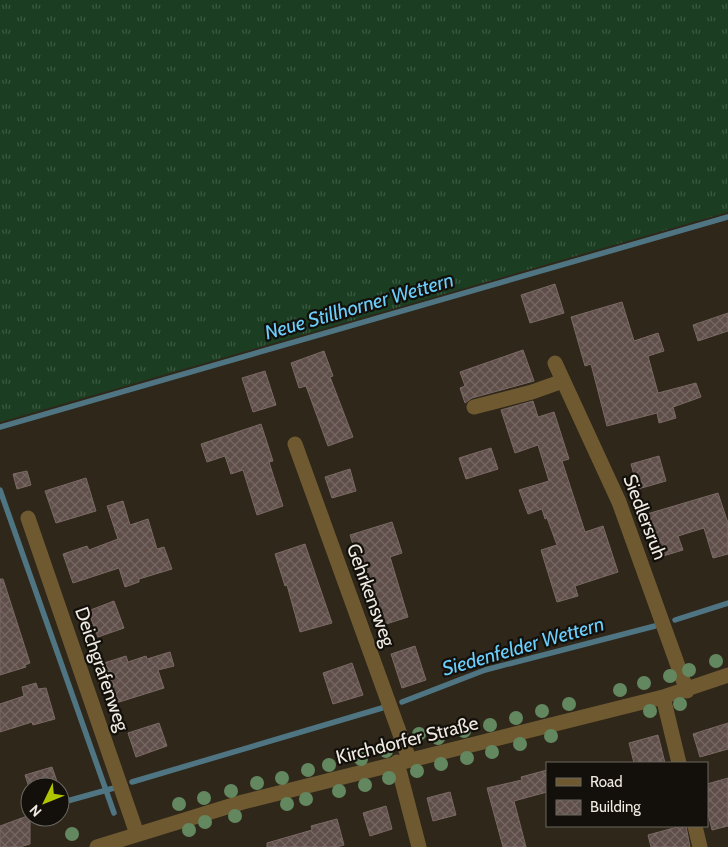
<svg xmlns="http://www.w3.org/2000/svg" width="728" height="847" viewBox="0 0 728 847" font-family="Cabin,sans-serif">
	<defs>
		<pattern id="grass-tufts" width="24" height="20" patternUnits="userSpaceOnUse" patternTransform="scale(1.25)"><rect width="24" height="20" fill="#1b3e22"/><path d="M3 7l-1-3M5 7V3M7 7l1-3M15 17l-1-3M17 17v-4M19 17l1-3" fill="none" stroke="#3c5a42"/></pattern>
		<pattern id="building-cross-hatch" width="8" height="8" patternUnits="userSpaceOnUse" patternTransform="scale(1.25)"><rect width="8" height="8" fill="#5f4e49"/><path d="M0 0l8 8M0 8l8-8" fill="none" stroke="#766863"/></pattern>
	</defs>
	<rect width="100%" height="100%" fill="#2e271a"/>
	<path fill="url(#grass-tufts)" d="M0 0H728V212L0 422Z"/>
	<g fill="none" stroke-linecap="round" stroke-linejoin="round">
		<path stroke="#4f7583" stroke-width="5.5" d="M0 427 728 217
			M0 490 114 813
			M675 620 728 603
			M402 702 485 670 655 626
			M132 782 382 708
			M60 803 114 788"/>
	</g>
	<path fill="url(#building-cross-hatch)" stroke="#7a6964" d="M555 284 564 313 530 323 521 295Z
		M622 302 634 341 658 333 664 351 648 356 658 393 696 383 701 397 673 407 676 418 659 423 657 413 607 426 591 364 585 366 571 317Z
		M728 313V331L698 341 693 325Z
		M523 350 534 381 472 398 465 403 460 388 465 386 460 372Z
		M324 351 333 376 330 377 353 437 328 446 306 386 299 388 291 363Z
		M265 371 276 405 253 412 242 378Z
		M533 401 538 417 554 412 569 459 562 461 585 532 603 526 618 572 575 586 578 596 557 602 541 550 557 545 547 518 545 519 542 509 528 514 519 490 549 481 538 445 515 453 501 410Z
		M261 424 273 461 269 462 283 506 257 515 243 470 231 474 225 456 207 462 201 444Z
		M491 448 498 469 466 479 459 458Z
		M659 456 666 481 638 489 631 464Z
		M350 469 356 491 332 498 325 477Z
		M27 471 31 485 17 489 13 474Z
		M86 478 96 511 56 523 45 491Z
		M718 493 728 523V554L713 558 704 528 678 536 683 550 660 557 647 514Z
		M123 501 130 525 148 519 157 549 164 547 172 569 139 579V582L125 587 119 568 73 583 63 554 87 546 89 550 118 539 107 506Z
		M392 522 402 553 390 557 408 617 380 626 350 535Z
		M305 544 332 623 300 632 287 585 285 586 275 554Z
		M0 579H3L30 663 25 665 26 667 0 675Z
		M114 601 124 628 98 637 88 611Z
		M415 646 426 680 402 688 391 654Z
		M170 652 174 666 158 670 164 688 116 703 104 663 126 656 128 662 146 656 147 659Z
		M352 663 363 695 333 704 323 673Z
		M36 683 38 689 46 688 55 719 33 725 32 722 0 732V704L24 696 22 687Z
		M159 723 167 746 136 757 128 733Z
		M728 723V749L700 757 693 734Z
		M658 735 665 763H634L629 743Z
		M52 767 59 787H29L25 775Z
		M547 770V792L514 801 526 847H503L487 788 522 780 521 777Z
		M728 778V826L712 830 707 809V784Z
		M450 792 456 815 433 821 427 798Z
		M386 806 392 829 370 836 363 813Z
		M30 815V844L20 847H0V826Z
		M337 819 344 845 336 847H267V843L312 830 311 826Z
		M681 826H686L690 847H651L648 835Z"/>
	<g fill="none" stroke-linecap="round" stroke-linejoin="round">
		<path stroke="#6f5930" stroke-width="15" d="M555 363 619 502 687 691
			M474 407 532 392 563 381
			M295 444 409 759
			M28 518 137 834
			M663 697 679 763
			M397 762 419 847
			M695 826 700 847
			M97 847 243 802 663 697 728 675"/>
	</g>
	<g fill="#638860">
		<circle cx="716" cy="661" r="7"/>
		<circle cx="689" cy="670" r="7"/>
		<circle cx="670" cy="676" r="7"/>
		<circle cx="644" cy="683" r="7"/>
		<circle cx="620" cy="690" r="7"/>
		<circle cx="569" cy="704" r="7"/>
		<circle cx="680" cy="704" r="7"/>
		<circle cx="542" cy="711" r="7"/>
		<circle cx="650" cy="711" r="7"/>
		<circle cx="516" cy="718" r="7"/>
		<circle cx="490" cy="725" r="7"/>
		<circle cx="464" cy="731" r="7"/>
		<circle cx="419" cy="734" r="7"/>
		<circle cx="551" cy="736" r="7"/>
		<circle cx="438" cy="738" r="7"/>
		<circle cx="520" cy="744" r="7"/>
		<circle cx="386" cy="751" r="7"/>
		<circle cx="492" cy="752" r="7"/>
		<circle cx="467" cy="758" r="7"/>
		<circle cx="361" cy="759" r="7"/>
		<circle cx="441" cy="764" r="7"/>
		<circle cx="329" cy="765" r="7"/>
		<circle cx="308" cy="770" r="7"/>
		<circle cx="417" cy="771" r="7"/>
		<circle cx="282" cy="778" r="7"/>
		<circle cx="389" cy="778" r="7"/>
		<circle cx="257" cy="783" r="7"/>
		<circle cx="365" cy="785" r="7"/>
		<circle cx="231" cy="791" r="7"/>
		<circle cx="339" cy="791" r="7"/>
		<circle cx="204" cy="798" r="7"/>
		<circle cx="306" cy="799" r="7"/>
		<circle cx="179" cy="804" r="7"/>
		<circle cx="287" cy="804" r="7"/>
		<circle cx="235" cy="816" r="7"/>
		<circle cx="205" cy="822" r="7"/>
		<circle cx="189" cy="830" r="7"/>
		<circle cx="72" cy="834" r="7"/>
	</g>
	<g text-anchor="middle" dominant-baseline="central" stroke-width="4.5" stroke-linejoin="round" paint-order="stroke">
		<g font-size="19" fill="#efeae2" stroke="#13100b">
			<text transform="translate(645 517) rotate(69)">Siedlersruh</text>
			<text transform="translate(371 595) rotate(70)">Gehrkensweg</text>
			<text transform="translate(102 669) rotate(71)">Deichgrafenweg</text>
			<text transform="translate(407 740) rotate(-14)">Kirchdorfer Straße</text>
		</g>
		<g font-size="20" font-style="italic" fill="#6bcffd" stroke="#13100b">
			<text transform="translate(359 306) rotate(-16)">Neue Stillhorner Wettern</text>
			<text transform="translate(523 646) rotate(-16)">Siedenfelder Wettern</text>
		</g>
	</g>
	<rect x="546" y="762" width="162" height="65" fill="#13100b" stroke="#6b6761"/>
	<rect x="556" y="778" width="25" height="8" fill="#6f5930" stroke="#6b6761"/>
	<text x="590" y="787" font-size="15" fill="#efeae2">Road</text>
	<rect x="556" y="800" width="25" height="15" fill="url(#building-cross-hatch)" stroke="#6b6761"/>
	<text x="590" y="812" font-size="15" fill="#efeae2">Building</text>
	<g transform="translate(45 802) rotate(227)"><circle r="24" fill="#13100b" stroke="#6b6761"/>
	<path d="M0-4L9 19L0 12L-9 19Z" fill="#b0c500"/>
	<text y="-8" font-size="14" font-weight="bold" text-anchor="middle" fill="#efeae2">N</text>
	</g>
</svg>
